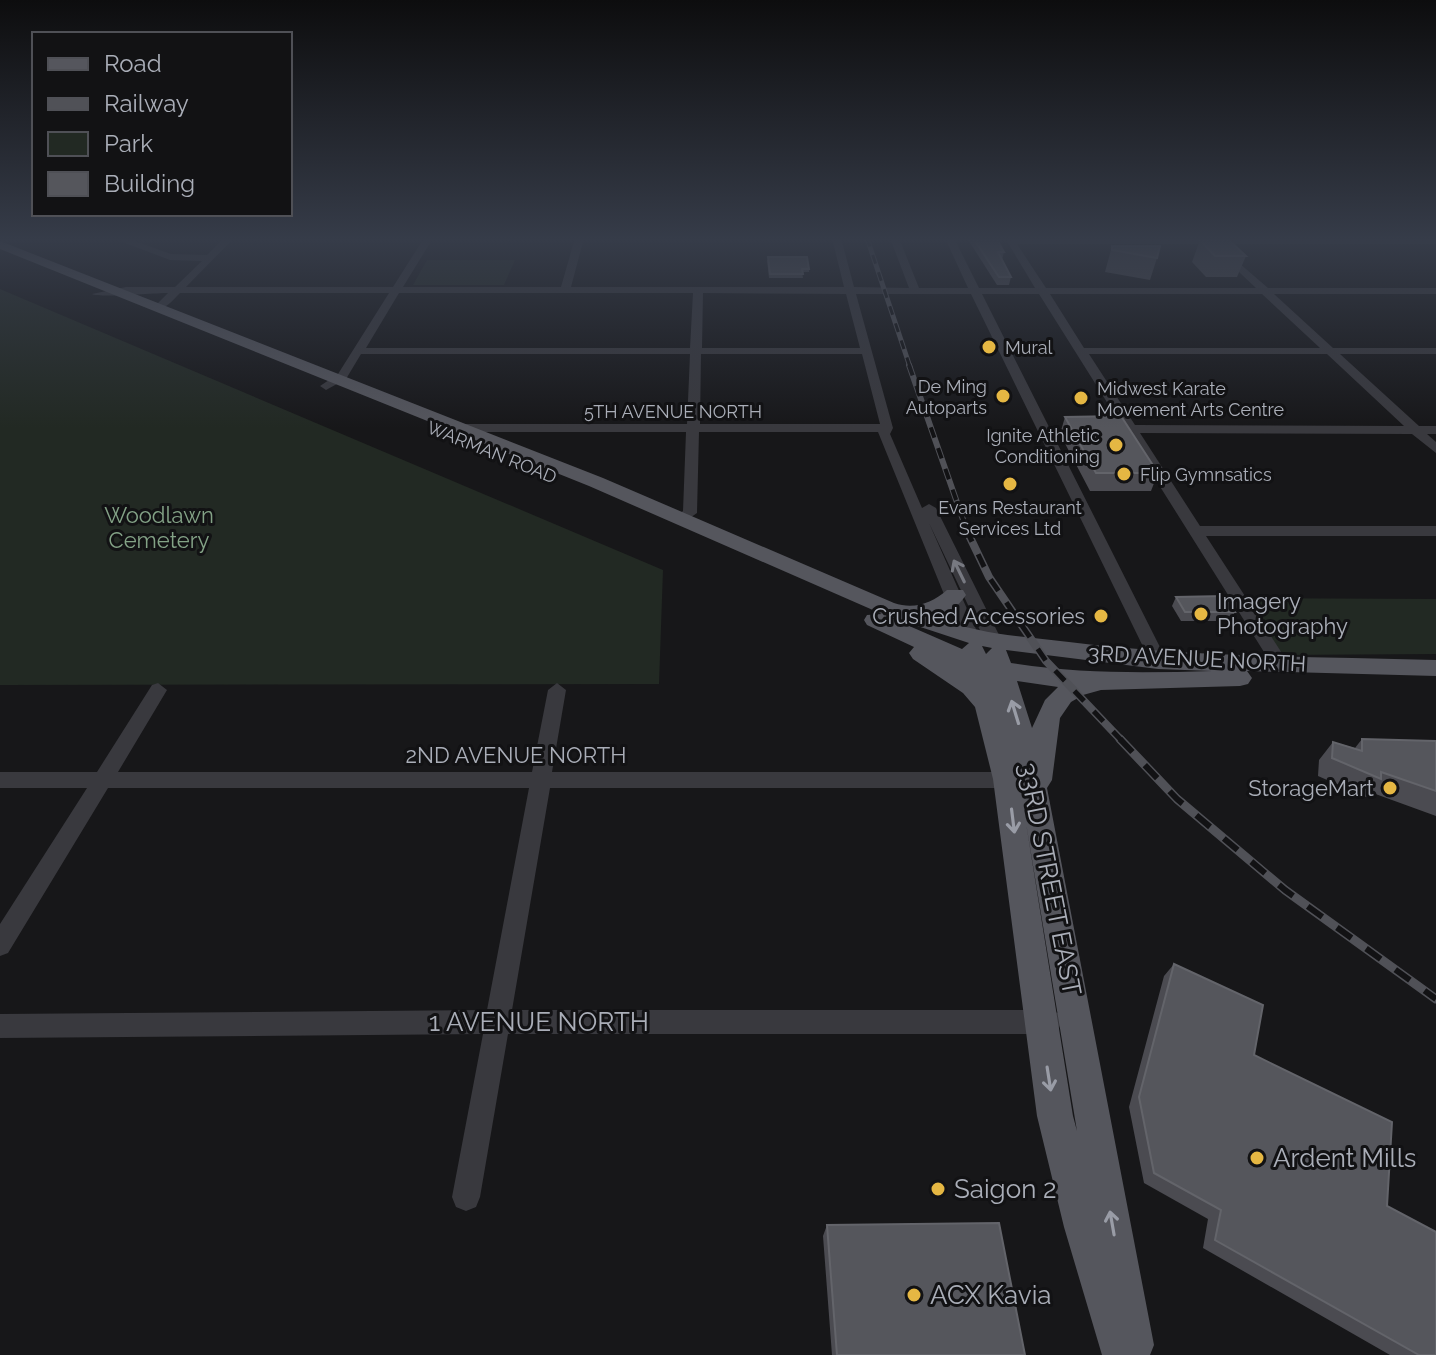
<svg xmlns="http://www.w3.org/2000/svg" width="1436" height="1355" viewBox="0 0 1436 1355" font-family="Raleway,sans-serif">
	<rect width="100%" height="100%" fill="#171719"/>
	<path fill="#222923" d="M427 260H515L504 285H413Z
		M0 289 663 570 659 684 0 685Z
		M1243 598 1436 599V654L1279 655Z"/>
	<g fill="none" stroke-linecap="round" stroke-linejoin="round">
		<path fill="#39393e" fill-rule="evenodd" d="M112 238H126L171 254 207 255 224 238H234L186 287H393L424 238H433L403 287H561L575 238H584L571 287H844L832 238H841L854 287 909 288 890 238H899L919 288H968L945 238H954L979 288H1035L1005 238H1436V244H1017L1046 288H1256L1221 255V251L1224 250 1268 288H1436V294H1274L1333 348H1436V354H1340L1419 426H1436V434H1427L1436 442V453L1412 434 1140 433 1200 526H1436V536H1206L1289 664 1286 668H1274L1039 294H982L1167 661 1164 665H1152L971 294H856L893 428 890 434 922 508 929 504 936 508 1002 641 999 645H987L929 523 979 636 970 642 961 636 878 432H699L697 513 687 520H677L675 517 683 511 686 432H459L453 428 459 424H687L690 354H361L346 379 326 390 320 386 338 374 389 293H180C171 302 165 311 151 309V305L158 303 168 293C153 293 100 298 92 294L126 287H175L202 261 170 260ZM399 293H693L690 348H366ZM703 293 846 294 860 348H702ZM1050 294H1262L1320 348H1084ZM701 354H862L880 424H700ZM1089 354H1327L1404 426 1135 425Z
			M158 683 167 690 118 772H532L548 690 557 683 566 690 552 772H1017L1024 774 1027 780 1024 786 1017 788H550L512 1010H1049L1058 1013 1061 1022 1058 1031 1049 1034H508L480 1197 476 1207 466 1211 456 1207 452 1197 483 1034 0 1038V1014L487 1010 529 788H108L8 953 0 956V924L87 788H0V772H97L152 685Z"/>
		<path fill="#55565d" fill-rule="evenodd" d="M0 241 603 478 894 603C914 610 932 603 947 590H963L966 595C959 605 948 615 937 618 979 634 1024 637 1069 642 1191 657 1313 657 1436 660V676L1247 671 1252 678 1248 684 1240 686 1101 690 1083 695 1071 702 1060 718 1052 780 1047 788 1154 1345 1150 1355H1102L1064 1227 1037 1116 993 779 975 707 963 693 913 659 909 653 914 647 867 625 864 620 867 615 882 614 589 486 0 249ZM884 615 969 643 962 649ZM982 646 992 648 986 654ZM1006 650 1158 669 1212 671C1145 673 1078 674 1011 663ZM1017 681 1058 687 1045 700 1032 728ZM1026 823 1077 1131 1073 1116Z"/>
		<g stroke="#505157" stroke-width="5">
			<path id="rail-far3" d="M867 238 910 367"/>
		</g>
		<g stroke="#505157" stroke-width="6">
			<path id="rail-far2" d="M909 365 967 531"/>
		</g>
		<g stroke="#505157" stroke-width="8">
			<path id="rail-far1" d="M966 529 989 577 1046 661 1122 741"/>
		</g>
		<g stroke="#505157" stroke-width="9">
			<path id="rail" d="M1120 739 1177 799 1285 890 1436 999"/>
		</g>
		<use href="#rail-far3" stroke="#121214" stroke-width="3" stroke-dasharray="9" stroke-linecap="butt"/>
		<use href="#rail-far2" stroke="#121214" stroke-width="4" stroke-dasharray="11" stroke-linecap="butt"/>
		<use href="#rail-far1" stroke="#121214" stroke-width="5" stroke-dasharray="14" stroke-linecap="butt"/>
		<use href="#rail" stroke="#121214" stroke-width="6" stroke-dasharray="18" stroke-linecap="butt"/>
	</g>
	<path fill="#4b4b51" d="M967 238H996L1004 252 1002 260 1011 277 1009 285H997Z
		M1200 240 1246 256 1237 277H1206L1192 262Z
		M1112 246 1157 258 1150 280 1105 272Z
		M767 260 809 269V272H802L803 278H769Z
		M1065 417 1158 473 1151 491H1090L1060 434Z
		M1176 597 1235 612 1230 621H1181L1172 606Z
		M1362 739 1436 741V816L1370 792 1366 797 1318 776 1319 760 1333 742 1355 748Z
		M1174 964 1387 1206 1436 1355H1390L1203 1248 1208 1219 1144 1183 1129 1107 1164 976Z
		M827 1225 1025 1355H832L823 1236Z"/>
	<path fill="#55565c" stroke="#63646a" stroke-width="2" d="M973 238H996L1004 252H998L1011 277H999Z
		M1200 240 1230 241 1246 256H1215Z
		M1112 246H1160L1157 258 1112 250Z
		M768 257H807L809 269H802L803 274H770Z
		M1121 416 1158 473H1096L1065 417Z
		M1225 596 1235 612H1185L1176 597Z
		M1362 739 1436 741V791L1381 772V779L1332 758 1333 742 1362 751Z
		M1174 964 1263 1005 1254 1055 1392 1122 1387 1206 1436 1232V1355H1419L1215 1240 1221 1210 1154 1173 1139 1097Z
		M999 1223 1025 1355H837L827 1225Z"/>
	<defs><path id="oneway-shaft" d="M-6 0H5M1.5-3L5.5 0L1.5 3" fill="none" stroke-width="1.6" stroke-linecap="round" stroke-linejoin="round" transform="scale(2)"/></defs>
	<use stroke="#777981" href="#oneway-shaft" transform="translate(959 571) rotate(-116)"/>
	<g stroke="#999ca6">
		<use href="#oneway-shaft" transform="translate(1015 712) rotate(-107)"/>
		<use href="#oneway-shaft" transform="translate(1013 821) rotate(83)"/>
		<use href="#oneway-shaft" transform="translate(1049 1079) rotate(81)"/>
		<use href="#oneway-shaft" transform="translate(1112 1223) rotate(-100)"/>
	</g>
	<linearGradient id="sky" x2="0" y2="1"><stop stop-color="#0d0d0e"/><stop offset="0.56" stop-color="#363c49"/><stop offset="1" stop-color="#363c49" stop-opacity="0"/></linearGradient>
	<rect width="1436" height="428" fill="url(#sky)"/>
	<g fill="#e5b743" stroke="#121214" stroke-width="3">
		<circle cx="989" cy="347" r="8"/>
		<circle cx="1003" cy="396" r="8"/>
		<circle cx="1081" cy="398" r="8"/>
		<circle cx="1116" cy="445" r="8"/>
		<circle cx="1124" cy="474" r="8"/>
		<circle cx="1010" cy="484" r="8"/>
		<circle cx="1201" cy="614" r="8"/>
		<circle cx="1101" cy="616" r="8"/>
		<circle cx="1390" cy="788" r="8"/>
		<circle cx="1257" cy="1158" r="8"/>
		<circle cx="938" cy="1189" r="8"/>
		<circle cx="914" cy="1295" r="8"/>
	</g>
	<g text-anchor="middle" dominant-baseline="central" stroke-width="6" stroke-linejoin="round" paint-order="stroke">
		<g font-size="18" fill="#aaaeb8" stroke="#121214" text-anchor="start">
			<text x="1005" y="347">Mural</text>
			<text x="987" y="386" text-anchor="end">De Ming<tspan x="987" dy="21">Autoparts</tspan></text>
			<text x="1097" y="388">Midwest Karate<tspan x="1097" dy="21">Movement Arts Centre</tspan></text>
			<text x="1100" y="435" text-anchor="end">Ignite Athletic<tspan x="1100" dy="21">Conditioning</tspan></text>
			<text x="1140" y="474">Flip Gymnsatics</text>
			<text x="1010" y="507" text-anchor="middle">Evans Restaurant<tspan x="1010" dy="21">Services Ltd</tspan></text>
		</g>
		<g font-size="18" fill="#aaaeb8" stroke="#121214">
			<text x="673" y="411">5TH AVENUE NORTH</text>
			<text transform="translate(492 452) rotate(22)">WARMAN ROAD</text>
		</g>
		<g font-size="22" fill="#83a286" stroke="#121214">
			<text x="159" y="515">Woodlawn<tspan x="159" dy="25">Cemetery</tspan></text>
		</g>
		<g font-size="22" fill="#aaaeb8" stroke="#121214" text-anchor="end">
			<text x="1217" y="601" text-anchor="start">Imagery<tspan x="1217" dy="25">Photography</tspan></text>
			<text x="1085" y="616">Crushed Accessories</text>
			<text x="1374" y="788">StorageMart</text>
		</g>
		<g font-size="22" fill="#aaaeb8" stroke="#121214">
			<text transform="translate(1197 658) rotate(3)">3RD AVENUE NORTH</text>
			<text x="516" y="755">2ND AVENUE NORTH</text>
		</g>
		<g font-size="26" fill="#aaaeb8" stroke="#121214">
			<text transform="translate(1050 879) rotate(79)">33RD STREET EAST</text>
			<text x="539" y="1022">1 AVENUE NORTH</text>
		</g>
		<g font-size="26" fill="#aaaeb8" stroke="#121214" text-anchor="start">
			<text x="1273" y="1158">Ardent Mills</text>
			<text x="954" y="1189">Saigon 2</text>
			<text x="930" y="1295">ACX Kavia</text>
		</g>
	</g>
	<rect x="32" y="32" width="260" height="184" fill="#121214" stroke="#4f5056" stroke-width="2"/>
	<rect x="48" y="58" width="40" height="12" fill="#55565d" stroke="#4f5056" stroke-width="2"/>
	<text x="104" y="72" font-size="24" fill="#aaaeb8">Road</text>
	<rect x="48" y="98" width="40" height="12" fill="#505157" stroke="#4f5056" stroke-width="2"/>
	<text x="104" y="112" font-size="24" fill="#aaaeb8">Railway</text>
	<rect x="48" y="132" width="40" height="24" fill="#222923" stroke="#4f5056" stroke-width="2"/>
	<text x="104" y="152" font-size="24" fill="#aaaeb8">Park</text>
	<rect x="48" y="172" width="40" height="24" fill="#55565c" stroke="#4f5056" stroke-width="2"/>
	<text x="104" y="192" font-size="24" fill="#aaaeb8">Building</text>
</svg>
